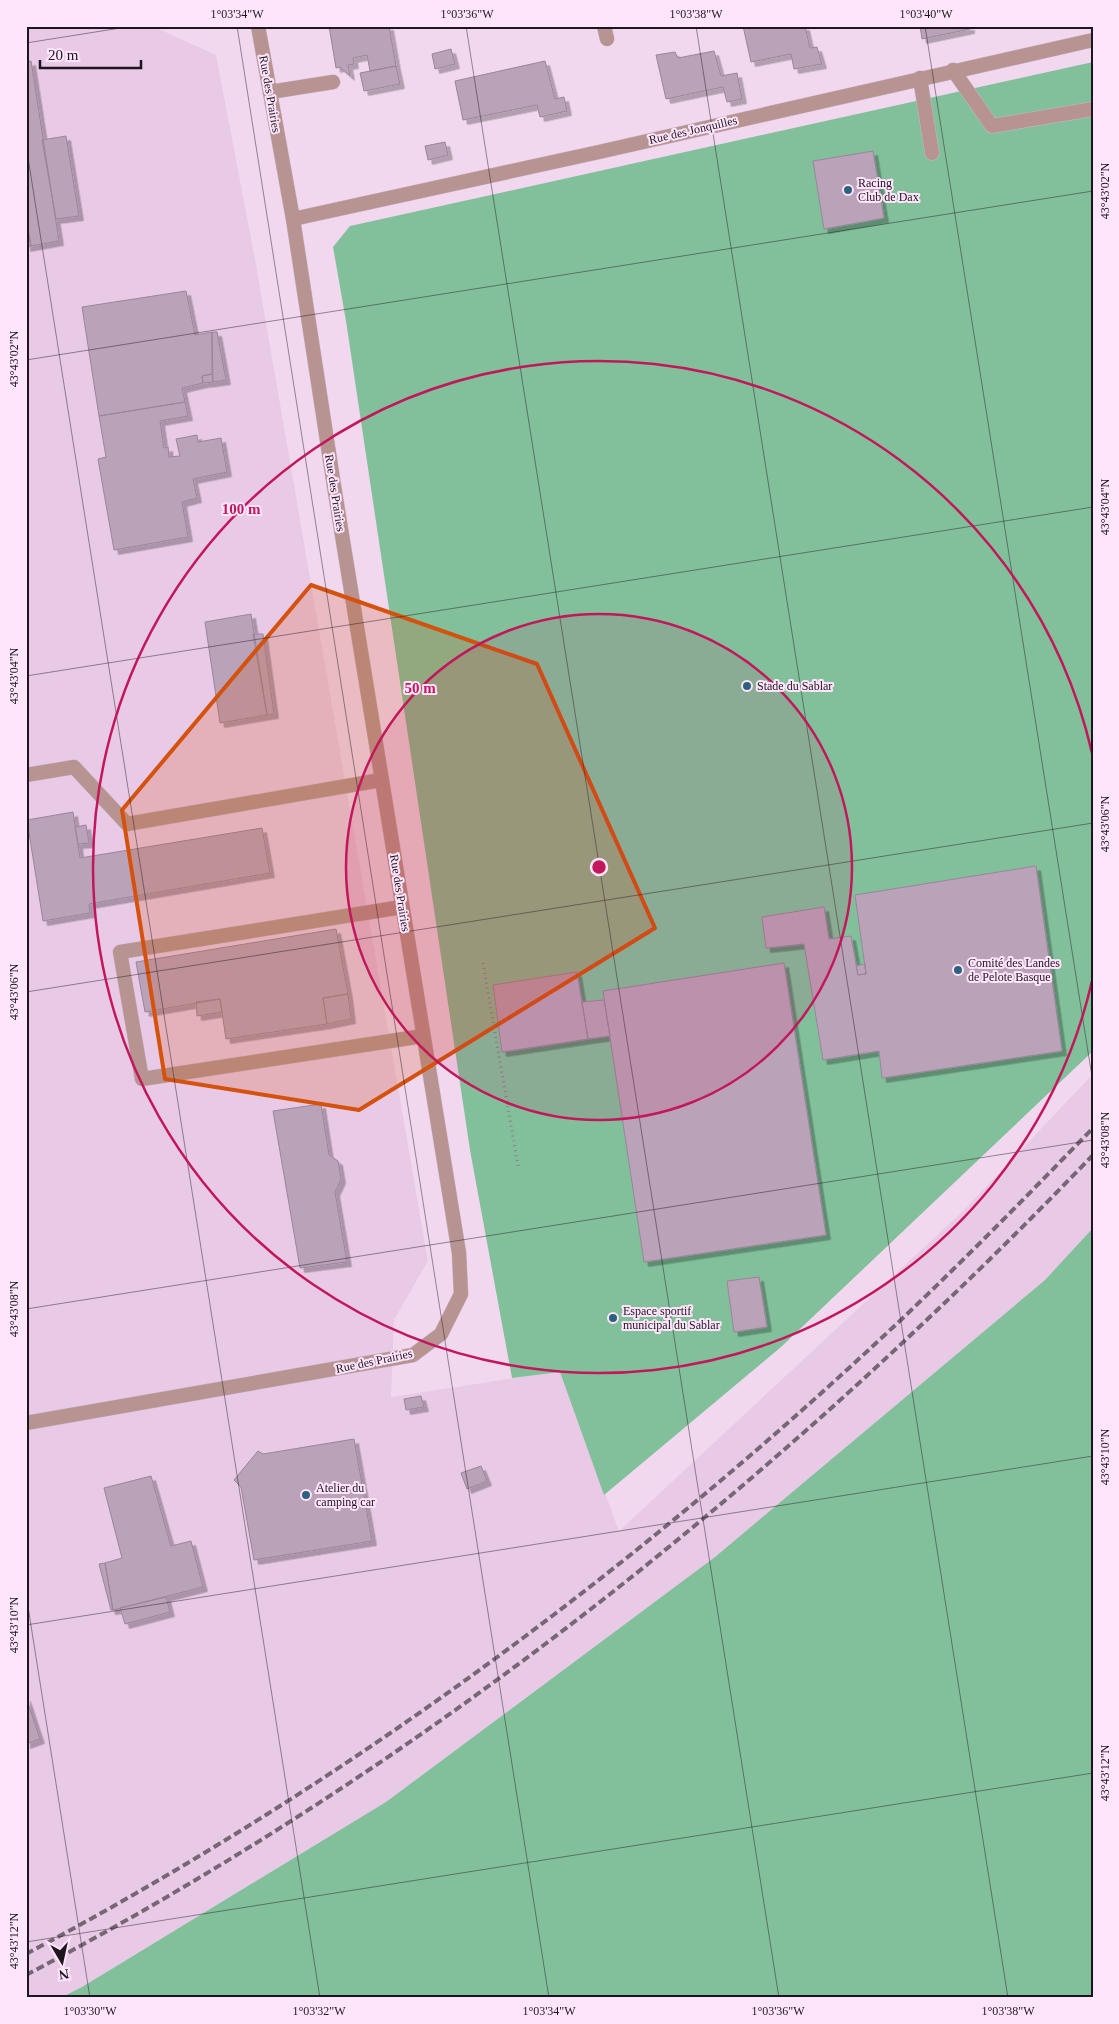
<svg xmlns="http://www.w3.org/2000/svg" width="1119" height="2024" viewBox="0 0 1119 2024" font-family="Georgia,serif">
	<defs>
		<filter id="shadow"><feDropShadow dx="4.5" dy="4.5" stdDeviation="0" flood-color="#0004"/></filter>
	</defs>
	<rect width="100%" height="100%" fill="#f1d8ef"/>
	<path fill="#e9cae6" d="M26 26H152L216 55 255 259 428 1261 394 1320 391 1397 560 1371 619 1531 962 1212 1093 1074V1228L1045 1280 715 1557 386 1802 82 1987 60 1998H26Z"/>
	<path fill="#82c09c" d="M1093 62V1051L781 1347 604 1495 560 1372 512 1378 470 1150 346 321 333 247 350 226Z
		M1093 1228V1998H60L82 1987 386 1802 715 1557 1045 1280Z"/>
	<path fill="#baa2b8" stroke="#9c849a" filter="url(#shadow)" d="M329 26H389L396 66 370 71 367 55 353 58 354 64 348 65 350 76 340 67 336 68Z
		M743 26H805L810 48 817 47 822 64 794 69 791 54 751 62Z
		M920 26H970V29L922 39Z
		M451 49 455 64 435 69 432 54Z
		M714 51 721 76 737 73 742 99 727 102 723 87 666 99 656 55 675 52 678 58Z
		M31 61 59 241 31 246 26 219V62Z
		M545 61 555 99 564 97 567 111 540 117 537 105 463 120 455 81Z
		M396 66 400 84 364 91 360 73Z
		M66 136 79 216 56 219 42 140Z
		M445 142 448 155 428 160 425 146Z
		M873 151 884 218 824 229 813 161Z
		M26 219 31 246 26 247Z
		M186 291 195 335 212 332V374L202 376 203 383 182 388 185 402 99 416 82 307Z
		M212 332H217L226 380 213 382Z
		M212 374 213 382 203 383 202 376Z
		M185 402 188 416 160 421 164 448 168 447 169 457 180 456 176 439 197 435 198 442 221 438 227 472 193 479 197 498 182 502 188 537 114 550 98 459 106 457 99 416Z
		M251 614 267 715 220 723 205 622Z
		M253 634H263L274 714 267 715Z
		M73 812 80 858 262 828 270 873 89 904 90 913 43 921 27 820Z
		M86 825 89 843 78 844 75 827Z
		M1036 866 1062 1051 882 1078 879 1051 823 1060 804 944 766 948 762 917 824 907 829 939 851 936 858 975 866 974 855 895Z
		M336 929 348 994 323 998 327 1024 226 1039 220 999 145 1012 136 962Z
		M784 963 826 1235 644 1262 603 991Z
		M865 964 866 974 858 975 856 966Z
		M577 972 588 1039 502 1052 493 985Z
		M348 994 351 1019 327 1024 323 998Z
		M220 999 222 1012 197 1016 196 1002Z
		M604 1000 610 1036 588 1039 582 1002Z
		M321 1104 329 1155 338 1161 341 1179 335 1192 347 1262 300 1268 273 1111Z
		M759 1277 767 1327 734 1332 727 1281Z
		M421 1396 424 1407 406 1410 404 1399Z
		M354 1439 372 1541 254 1560 241 1487 234 1480 258 1451 263 1454Z
		M481 1466 487 1481 467 1489 461 1473Z
		M151 1476 171 1546 191 1541 203 1587 113 1610 105 1563 122 1558 104 1488Z
		M105 1563 113 1610H111L99 1564Z
		M166 1597 170 1612 125 1624 120 1608Z
		M26 1697 40 1739 26 1744Z"/>
	<g fill="none" stroke-linecap="round" stroke-linejoin="round">
		<g stroke="#cbb5c9" stroke-width="15">
			<path id="service" d="M953 70 992 126 1093 109
				M920 78 932 153
				M270 92 333 82
				M26 775 74 767 127 824 381 780
				M402 907 120 952 142 1079 423 1036"/>
		</g>
		<g stroke="#cbb5c9" stroke-width="15">
			<path id="minor" d="M604 26 607 39
				M293 219 599 152 1093 40
				M26 1423 413 1355 441 1334 461 1294 459 1253 334 486 293 219 258 26"/>
		</g>
		<path stroke="#8f7e8e" stroke-width="3" stroke-dasharray="1 4" stroke-linecap="butt" d="M483 963 518 1166"/>
		<use href="#service" stroke="#b79491" stroke-width="14"/>
		<use href="#minor" stroke="#b79491" stroke-width="14"/>
		<path stroke="#766775" stroke-width="4" stroke-dasharray="8 4" stroke-linecap="butt" d="M26 1954C347 1784 641 1565 905 1316 969 1255 1031 1192 1093 1128
			M26 1975C426 1765 781 1479 1093 1155"/>
	</g>
	<path fill="#d4520e" fill-opacity="0.2" stroke="#d4520e" stroke-width="4" stroke-linejoin="round" d="M311 585 537 664 655 928 359 1110 165 1079 122 810Z"/>
	<path fill="none" stroke="#1e161e" stroke-width="1" stroke-opacity="0.45" d="M237 26 549 1998M466 26 779 1998M696 26 1008 1998M925 26 1093 1083M26 43 133 26M26 145 320 1998M26 360 1093 191M26 676 1093 507M26 992 1093 823M26 1309 1093 1140M26 1594 90 1998M26 1625 1093 1456M26 1942 1093 1773"/>
	<circle cx="599" cy="867" r="253" fill="#c2185b" fill-opacity=".12"/>
	<g fill="none" stroke="#c2185b" stroke-width="2.5">
		<circle cx="599" cy="867" r="253"/>
		<path d="M1092 981A506 506 0 1 1 1092 753"/>
	</g>
	<g fill="#2d627e" stroke="#ffe5fc" stroke-width="2">
		<circle cx="848" cy="190" r="5"/>
		<circle cx="747" cy="686" r="5"/>
		<circle cx="958" cy="970" r="5"/>
		<circle cx="613" cy="1318" r="5"/>
		<circle cx="306" cy="1495" r="5"/>
	</g>
	<g text-anchor="middle" dominant-baseline="central" stroke-width="4" stroke-linejoin="round" paint-order="stroke">
		<g font-size="12" fill="#1e161e" stroke="#ffe5fc">
			<text transform="translate(270 94) rotate(80)">Rue des Prairies</text>
			<text transform="translate(693 130) rotate(-13)">Rue des Jonquilles</text>
			<text transform="translate(335 493) rotate(81)">Rue des Prairies</text>
			<text transform="translate(400 893) rotate(81)">Rue des Prairies</text>
			<text transform="translate(374 1361) rotate(-12)">Rue des Prairies</text>
		</g>
		<g font-size="12" fill="#1e161e" stroke="#ffe5fc" text-anchor="start">
			<text x="858" y="183">Racing<tspan x="858" dy="14">Club de Dax</tspan></text>
			<text x="757" y="686">Stade du Sablar</text>
			<text x="968" y="963">Comité des Landes<tspan x="968" dy="14">de Pelote Basque</tspan></text>
			<text x="623" y="1311">Espace sportif<tspan x="623" dy="14">municipal du Sablar</tspan></text>
			<text x="316" y="1488">Atelier du<tspan x="316" dy="14">camping car</tspan></text>
		</g>
	</g>
	<circle cx="599" cy="867" r="8" fill="#c2185b" stroke="#ffe5fc" stroke-width="2.5"/>
	<g font-size="15" text-anchor="middle" font-weight="bold" fill="#c2185b" stroke="#ffe5fc" stroke-width="4" stroke-linejoin="round" paint-order="stroke">
		<text x="241" y="514">100 m</text>
		<text x="420" y="693">50 m</text>
	</g>
	<rect width="1119" height="2024" fill="none" stroke="#ffe5fc" stroke-width="55"/>
	<g transform="translate(62 1962) rotate(171)" stroke="#ffe5fc" stroke-width="4" paint-order="stroke">
	<path d="M0-4L9 19L0 12L-9 19Z" fill="#1e161e"/>
	<text y="-8" font-size="14" font-weight="bold" text-anchor="middle" fill="#1e161e">N</text>
	</g>
	<path d="M40 60v8h101v-8" fill="none" stroke="#1e161e" stroke-width="2.5"/>
	<text x="48" y="60" font-size="15" fill="#1e161e" stroke="#ffe5fc" stroke-width="4" paint-order="stroke">20 m</text>
	<rect x="28" y="28" width="1064" height="1968" fill="none" stroke="#1e161e" stroke-width="2"/>
	<g font-size="12" text-anchor="middle" fill="#1e161e">
		<text x="237" y="18">1°03'34"W</text>
		<text x="467" y="18">1°03'36"W</text>
		<text x="696" y="18">1°03'38"W</text>
		<text x="926" y="18">1°03'40"W</text>
		<text transform="translate(1105 191) rotate(-90)" y="4">43°43'02"N</text>
		<text transform="translate(14 359) rotate(-90)" y="4">43°43'02"N</text>
		<text transform="translate(1105 507) rotate(-90)" y="4">43°43'04"N</text>
		<text transform="translate(14 676) rotate(-90)" y="4">43°43'04"N</text>
		<text transform="translate(1105 824) rotate(-90)" y="4">43°43'06"N</text>
		<text transform="translate(14 992) rotate(-90)" y="4">43°43'06"N</text>
		<text transform="translate(1105 1140) rotate(-90)" y="4">43°43'08"N</text>
		<text transform="translate(14 1309) rotate(-90)" y="4">43°43'08"N</text>
		<text transform="translate(1105 1457) rotate(-90)" y="4">43°43'10"N</text>
		<text transform="translate(14 1625) rotate(-90)" y="4">43°43'10"N</text>
		<text transform="translate(1105 1773) rotate(-90)" y="4">43°43'12"N</text>
		<text transform="translate(14 1941) rotate(-90)" y="4">43°43'12"N</text>
		<text x="90" y="2015">1°03'30"W</text>
		<text x="319" y="2015">1°03'32"W</text>
		<text x="549" y="2015">1°03'34"W</text>
		<text x="778" y="2015">1°03'36"W</text>
		<text x="1008" y="2015">1°03'38"W</text>
	</g>
</svg>
